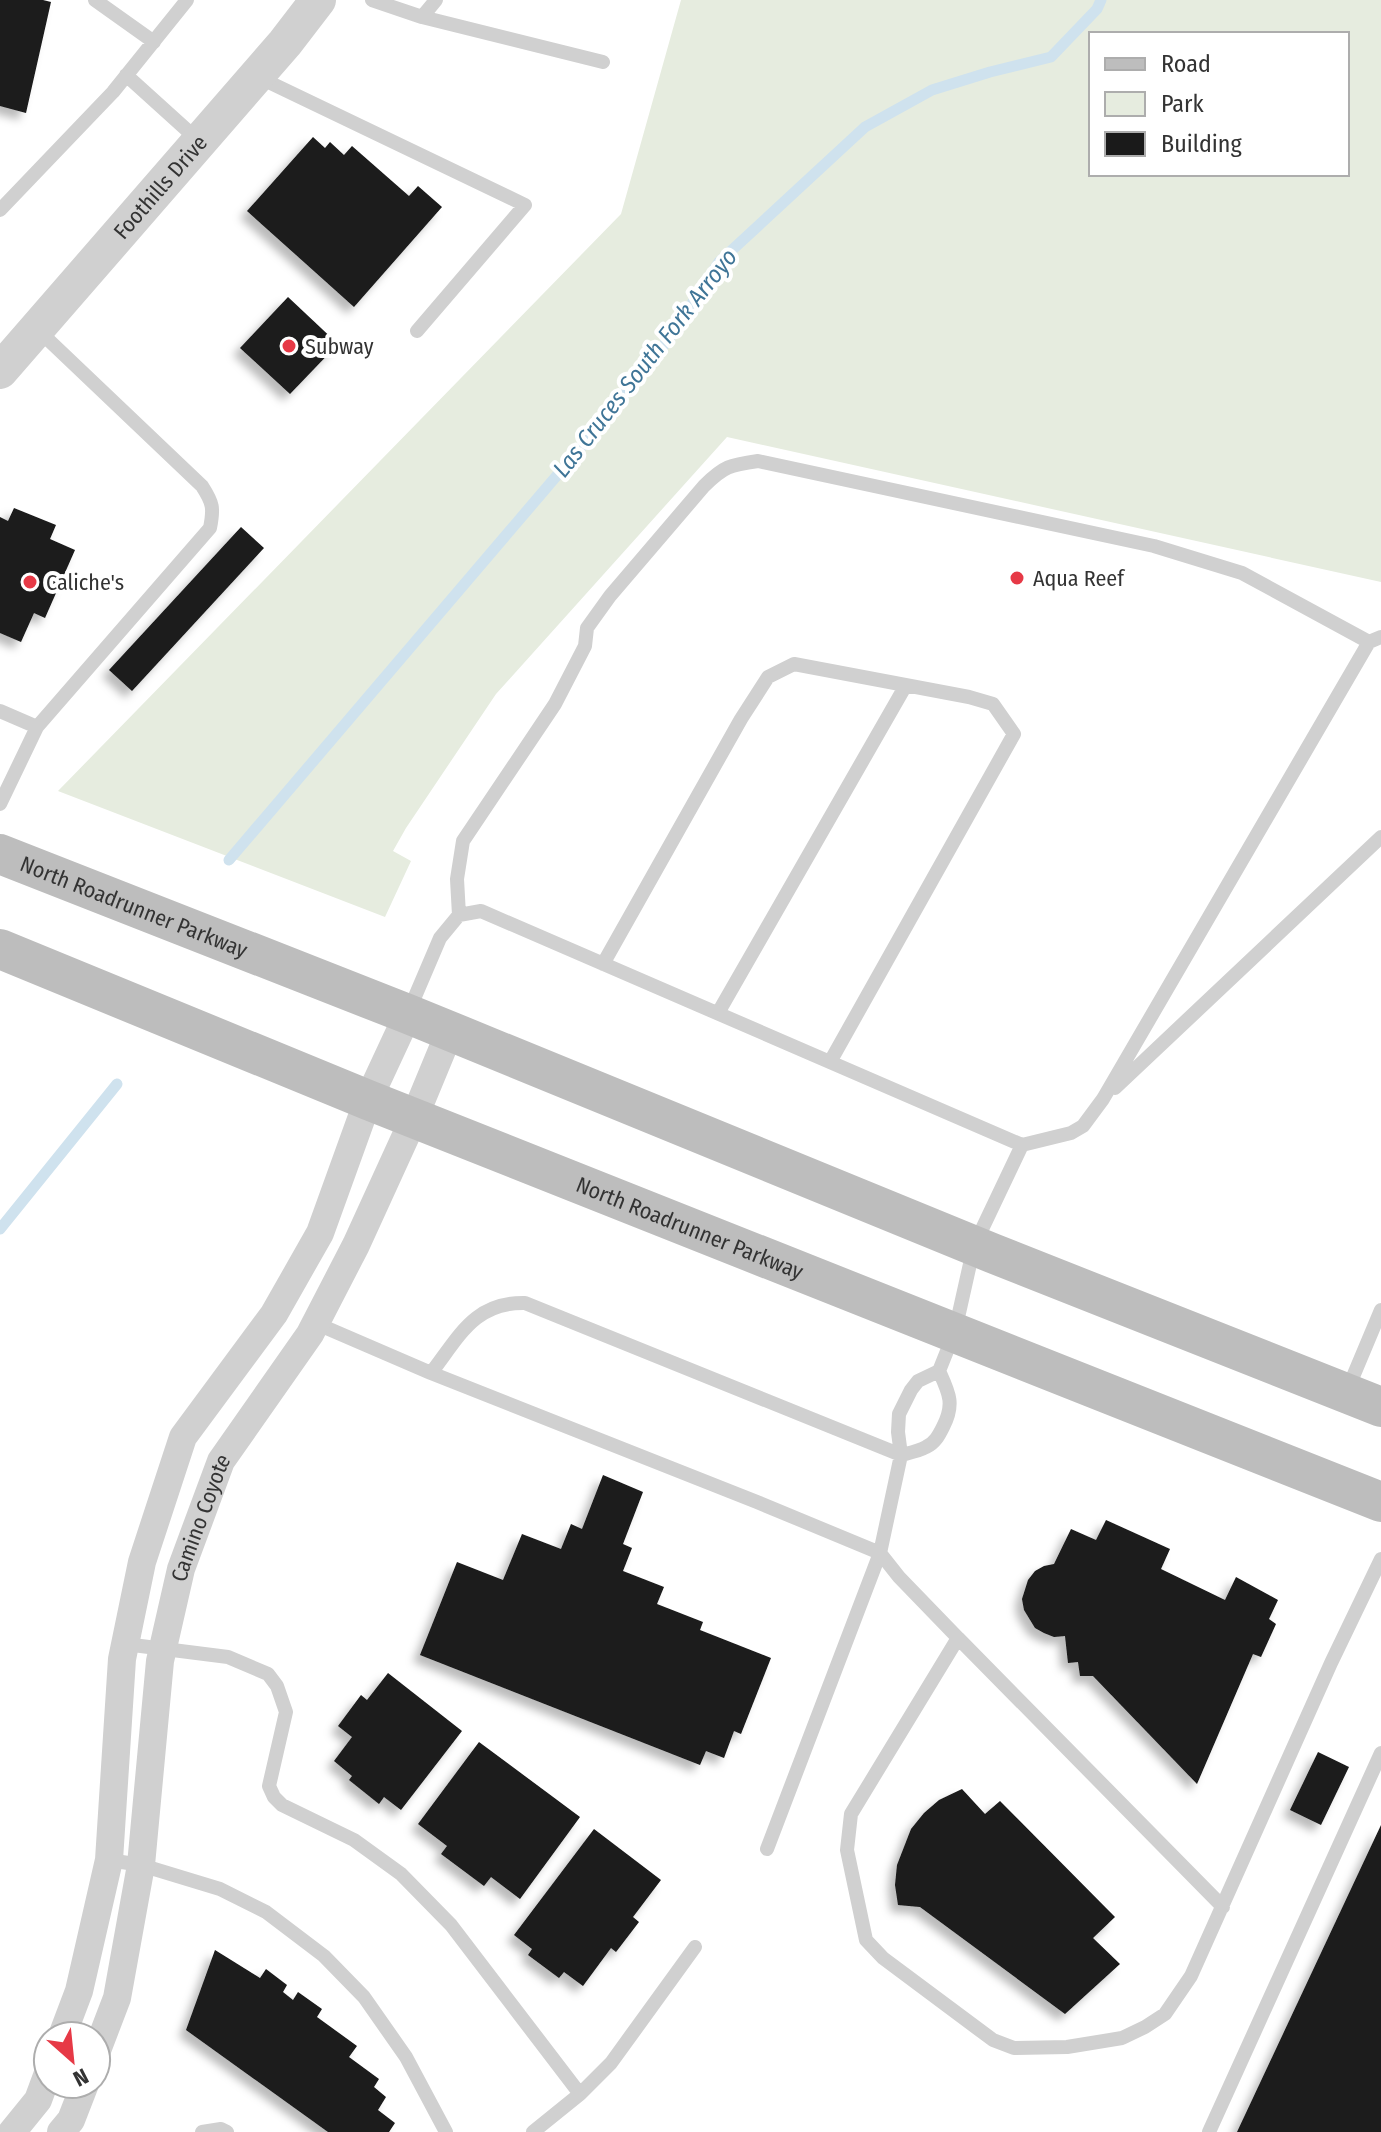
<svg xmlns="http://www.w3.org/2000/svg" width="1381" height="2132" viewBox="0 0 1381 2132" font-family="'Fira Sans Condensed',sans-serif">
	<defs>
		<filter id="shadow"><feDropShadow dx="-7" dy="7" stdDeviation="4" flood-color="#0004"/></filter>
	</defs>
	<rect width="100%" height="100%" fill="#fff"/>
	<path fill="#e6ecdf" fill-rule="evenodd" d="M681 0H1381V582L727 437 496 694 406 828 393 851 411 861 385 917 58 791 621 214ZM1091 34H1347V174H1091Z"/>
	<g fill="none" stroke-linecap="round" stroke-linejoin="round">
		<path stroke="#cfe2ee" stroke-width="11" d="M229 860 600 425 671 336 719 262 865 127 932 90 990 72 1051 57 1097 9 1101 0
			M0 1229 117 1084"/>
	</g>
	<path fill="#1a1a1a" filter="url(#shadow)" d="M0 0H43L51 2 26 113 0 106Z
		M313 137 325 148 330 142 344 155 352 146 409 196 418 186 442 207 354 307 247 211Z
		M288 297 338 344 290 394 240 348Z
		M14 508 56 525 50 539 75 550 45 618 34 613 21 642 0 633V517L8 521Z
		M241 527 264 548 132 691 109 670Z
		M603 1475 643 1492 623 1544 632 1548 623 1571 664 1587 657 1604 703 1622 700 1630 771 1658 741 1734 734 1731 724 1758 706 1751 700 1765 420 1655 457 1562 503 1580 522 1534 561 1549 571 1524 582 1529Z
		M1106 1520 1170 1549 1161 1569 1225 1600 1236 1577 1278 1600 1269 1619 1276 1624 1261 1657 1253 1654 1197 1784 1093 1676H1080L1078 1662 1068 1663 1065 1636 1054 1637 1044 1633 1035 1628 1024 1610 1022 1599 1028 1580 1035 1571 1044 1566 1054 1564 1071 1529 1096 1540Z
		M388 1673 462 1731 401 1810 384 1797 379 1804 349 1780 352 1776 334 1761 352 1737 338 1726 361 1695 367 1700Z
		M479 1742 580 1817 520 1899 491 1877 484 1886 441 1854 447 1846 418 1824Z
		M1318 1752 1349 1767 1321 1825 1290 1810Z
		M962 1789 985 1814 1000 1801 1115 1917 1093 1938 1120 1964 1065 2014 920 1907 898 1905 895 1885 897 1865 911 1829 924 1813 939 1800Z
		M1381 1825V2132H1237Z
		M594 1829 661 1880 633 1917 639 1922 616 1952 611 1948 583 1986 564 1972 559 1978 528 1955 532 1949 514 1935Z
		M215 1950 260 1978 266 1969 287 1985 283 1992 293 2000 298 1992 322 2009 317 2017 357 2046 349 2057 379 2079 374 2087 386 2097 378 2110 395 2123 389 2132H328L186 2030Z"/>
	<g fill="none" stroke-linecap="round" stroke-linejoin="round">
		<path stroke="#d0d0d0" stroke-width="14" d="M95 0 154 42
			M372 0 422 17 436 0
			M422 17 603 62
			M126 75 199 141
			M256 76 525 205 417 331
			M0 210 113 92 187 0
			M0 711 37 727
			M0 804 37 727 210 528C214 508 213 503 202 486L37 329
			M459 915 457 879 463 841 555 704 585 646 587 628 610 596 704 486C724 466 730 465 758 461L1154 546 1242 573 1369 642
			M603 964 741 719 768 677 794 664 969 697 993 704 1014 734 830 1062
			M408 1013 440 938 459 915 481 911 1022 1145
			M718 1013 906 685
			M1115 1088 1381 837
			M315 1323 431 1373 757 1502 880 1553 899 1577 958 1638 851 1814 847 1850 866 1940 883 1958 993 2040 1014 2048 1067 2047 1122 2038 1145 2027 1165 2014 1191 1976 1331 1663 1381 1559
			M431 1373C459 1337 474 1302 525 1303L901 1455C909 1453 919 1451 926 1447 935 1443 939 1435 943 1427 955 1404 949 1393 939 1371
			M1347 1391 1381 1310
			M958 1638 1223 1907
			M125 1644 228 1657 268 1674 277 1686 286 1712 269 1786 274 1797 282 1805 354 1840 401 1874 451 1925 580 2094 533 2132
			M767 1849 880 1553 901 1455 898 1432 899 1414 911 1390 918 1381 939 1371 955 1331 974 1246 1022 1145 1071 1133 1083 1126 1103 1099 1369 642 1381 637
			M109 1860 141 1865 220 1889 266 1912 324 1956 364 1997 406 2057 446 2132
			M580 2094 611 2063 695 1947
			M202 2132 221 2129 227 2132
			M1209 2132 1381 1753"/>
		<g stroke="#d0d0d0" stroke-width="28">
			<path d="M62 2036 79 1991 109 1860 122 1659 142 1562 183 1437 274 1314 320 1233 368 1100 408 1014"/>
			<path id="s1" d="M96 2053 117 1998 141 1865 160 1661 181 1569 221 1461 310 1334 356 1245 414 1118 450 1031"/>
			<path d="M12 2132 38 2100 48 2073"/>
			<path d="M61 2132 71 2120 85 2084"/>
		</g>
		<path stroke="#d0d0d0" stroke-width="36" id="s2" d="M0 371 285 43 318 0"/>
		<g stroke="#bdbdbd" stroke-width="40">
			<path id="s3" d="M0 854 408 1014 992 1253 1381 1407"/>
			<path id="s4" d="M0 949 368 1100 1381 1502"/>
		</g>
	</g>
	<g fill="#e63946" stroke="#fff" stroke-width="3">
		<circle cx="289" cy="346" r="8"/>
		<circle cx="1017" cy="578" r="8"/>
		<circle cx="30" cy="582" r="8"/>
	</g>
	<g text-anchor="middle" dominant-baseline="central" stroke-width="8" stroke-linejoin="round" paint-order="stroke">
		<g font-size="22" fill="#333" stroke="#fff">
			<text stroke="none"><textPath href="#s2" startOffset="244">Foothills Drive</textPath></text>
			<text stroke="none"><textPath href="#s3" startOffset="144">North Roadrunner Parkway</textPath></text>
			<text stroke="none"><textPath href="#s4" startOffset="744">North Roadrunner Parkway</textPath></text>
			<text stroke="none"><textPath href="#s1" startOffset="548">Camino Coyote</textPath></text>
		</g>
		<g font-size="22" fill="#333" stroke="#fff" text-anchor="start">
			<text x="305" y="346">Subway</text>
			<text x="1033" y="578">Aqua Reef</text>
			<text x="46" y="582">Caliche's</text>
		</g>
		<g font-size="24" font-style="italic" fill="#3f7597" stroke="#fff">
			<text transform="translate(645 363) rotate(-52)">Las Cruces South Fork Arroyo</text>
		</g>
	</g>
	<rect x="1089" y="32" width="260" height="144" fill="#ffffff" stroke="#adadad" stroke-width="2"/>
	<rect x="1105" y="58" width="40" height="12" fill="#bdbdbd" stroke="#adadad" stroke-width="2"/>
	<text x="1161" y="72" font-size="24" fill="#333333">Road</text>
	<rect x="1105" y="92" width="40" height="24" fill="#e6ecdf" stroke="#adadad" stroke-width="2"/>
	<text x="1161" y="112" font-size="24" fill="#333333">Park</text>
	<rect x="1105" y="132" width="40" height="24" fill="#1a1a1a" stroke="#adadad" stroke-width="2"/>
	<text x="1161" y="152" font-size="24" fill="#333333">Building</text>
	<g transform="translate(72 2060) rotate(153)"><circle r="38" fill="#ffffff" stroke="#adadad" stroke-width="2"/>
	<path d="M0-6L14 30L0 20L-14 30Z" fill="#e63946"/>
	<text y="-12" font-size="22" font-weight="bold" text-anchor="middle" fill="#333333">N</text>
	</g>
</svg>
